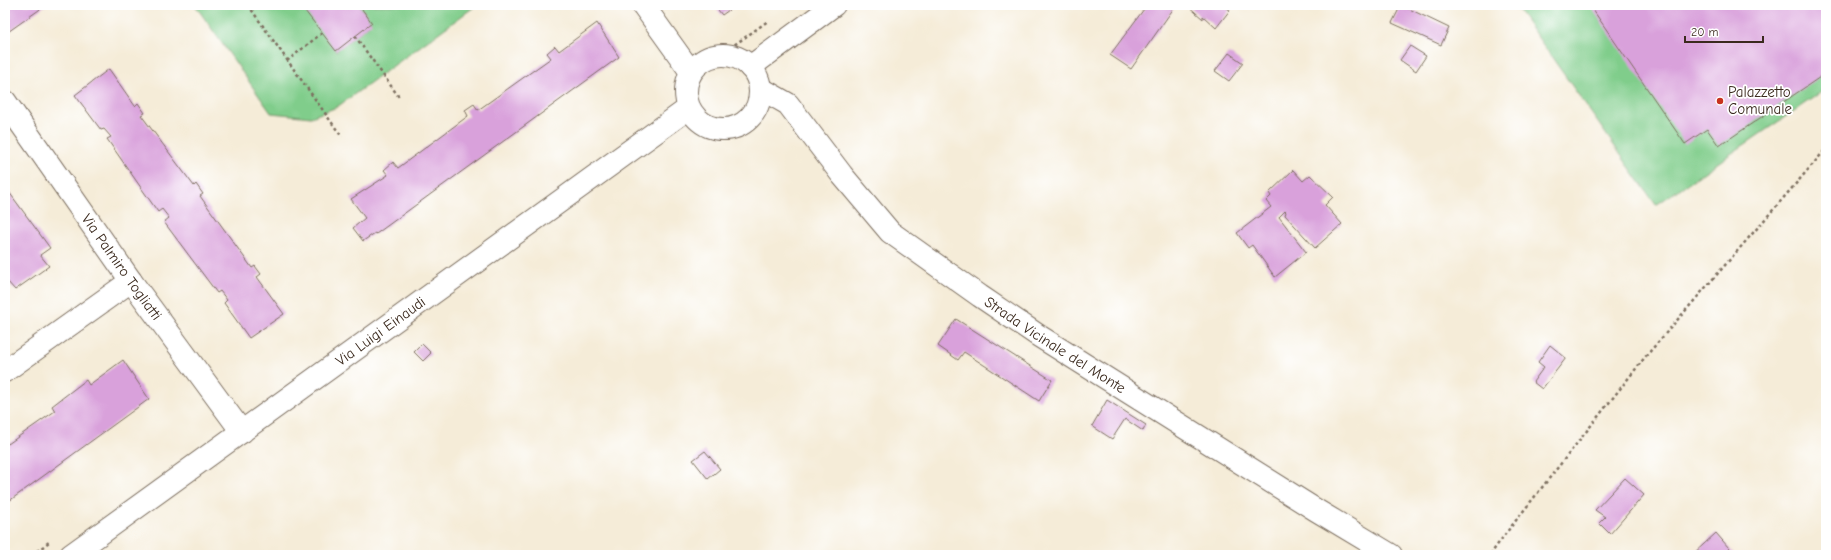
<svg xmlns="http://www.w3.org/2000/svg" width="1831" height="560" viewBox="0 0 1831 560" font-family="'Comic Neue',sans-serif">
	<rect width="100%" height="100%" fill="#fff"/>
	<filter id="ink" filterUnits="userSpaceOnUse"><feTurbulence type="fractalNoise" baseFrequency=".025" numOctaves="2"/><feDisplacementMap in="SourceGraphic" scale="8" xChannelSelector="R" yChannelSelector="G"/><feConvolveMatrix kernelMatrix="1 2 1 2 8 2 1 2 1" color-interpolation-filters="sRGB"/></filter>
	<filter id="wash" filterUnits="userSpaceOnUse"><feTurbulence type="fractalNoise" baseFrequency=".012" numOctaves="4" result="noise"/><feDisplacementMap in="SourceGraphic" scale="16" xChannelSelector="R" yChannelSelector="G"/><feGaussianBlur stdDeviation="0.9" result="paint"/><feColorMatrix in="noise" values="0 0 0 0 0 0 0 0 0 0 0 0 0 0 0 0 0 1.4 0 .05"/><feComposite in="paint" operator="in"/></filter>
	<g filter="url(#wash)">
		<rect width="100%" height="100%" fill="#f5ecd8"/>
		<path fill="#80cd8b" stroke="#5e7c54" d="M195 5H313L336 51 372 23 359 5H472L474 7 337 107 311 117 271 113Z
			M1515 5H1826V89L1656 205Z"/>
		<g id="blocks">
			<path fill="#d9a1db" d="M5 5H46L5 34Z
				M313 5H359L372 23 336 51 305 11Z
				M714 5H736L722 15Z
				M1147 5H1176L1131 69 1110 55Z
				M1187 5H1222L1230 10 1216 28 1203 16V19Z
				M1401 5 1449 28 1441 45 1392 23Z
				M1599 5H1826V73L1719 146 1707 129 1685 144 1593 10Z
				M597 23 619 57 376 234 375 233 363 241 353 228 365 218 351 199 388 175 384 170 393 162 398 168 468 116 465 110 474 104 478 110 551 58 547 53 555 46 559 51Z
				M1410 46 1426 56 1416 71 1400 60Z
				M1229 53 1243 63 1229 81 1215 71Z
				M109 69 135 106 138 103 145 113 141 115 194 186 196 184 203 194 200 196 252 268 255 266 261 274 257 277 284 314 249 338 224 303 227 300 220 291 217 293 164 222 169 218 162 209 158 212 107 139 111 137 104 129 101 130 75 95Z
				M1293 170 1303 181 1310 175 1333 197 1325 205 1342 224 1315 248 1285 215 1286 212 1285 211 1279 217 1306 252 1275 277 1252 245 1248 248 1237 233 1271 207 1266 201 1271 196 1269 193Z
				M9 192 50 248 40 255 49 266 15 290 7 281 5 283V195Z
				M956 319 1052 380 1039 401 964 352 958 360 938 346Z
				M422 344 431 353 423 361 414 352Z
				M1550 345 1566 358 1542 389 1533 382 1544 367 1538 362Z
				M123 360 149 399 5 504V440L8 444 55 411 52 406 86 380 89 385Z
				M1107 400 1146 425 1143 431 1125 419 1112 439 1092 426Z
				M705 451 720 469 708 479 693 460Z
				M1625 478 1644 495 1610 534 1599 523 1605 517 1595 510Z
				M1716 533 1735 555H1692Z"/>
		</g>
	</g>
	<g filter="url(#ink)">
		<use href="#blocks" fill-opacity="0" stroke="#7c6e5f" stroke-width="1"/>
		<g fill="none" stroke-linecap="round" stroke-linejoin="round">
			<g stroke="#7c6e5f" stroke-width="24">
				<g id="minor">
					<path d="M643 5 691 72"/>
					<circle cx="723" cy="92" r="37"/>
					<path d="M750 67 834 5"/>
					<path id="s1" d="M760 88 788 104 842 175 890 232 980 296 1039 336 1316 510 1391 555"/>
					<path id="s2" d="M5 101 131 281 242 432"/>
					<path d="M5 371 131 281"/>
					<path id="s3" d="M71 555 689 108"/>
				</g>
			</g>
			<path stroke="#7c6e5f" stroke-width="2.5" stroke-dasharray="3 3" stroke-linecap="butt" d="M248 5 342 137
				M355 36 399 97
				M720 55 768 21
				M287 61 322 33
				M32 555 49 542
				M1490 555 1506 533 1646 356 1826 149"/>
			<use href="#minor" stroke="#fff" stroke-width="22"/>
		</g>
	</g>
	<circle fill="#c8321e" stroke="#fff" stroke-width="1.5" cx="1720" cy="101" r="4"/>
	<g text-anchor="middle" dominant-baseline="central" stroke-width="3.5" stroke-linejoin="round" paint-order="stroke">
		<g font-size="15" fill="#3b2a1e" stroke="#fff" text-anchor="start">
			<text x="1728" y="92">Palazzetto<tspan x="1728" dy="17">Comunale</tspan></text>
		</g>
		<g font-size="15" fill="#3b2a1e" stroke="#fff">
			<text stroke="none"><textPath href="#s2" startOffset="203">Via Palmiro Togliatti</textPath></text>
			<text stroke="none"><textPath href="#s3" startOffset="382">Via Luigi Einaudi</textPath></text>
			<text stroke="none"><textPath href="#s1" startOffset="396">Strada Vicinale del Monte</textPath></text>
		</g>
	</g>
	<rect width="1831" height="560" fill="none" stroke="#fff" stroke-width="20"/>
	<path d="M1685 36v6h78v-6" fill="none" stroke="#3b2a1e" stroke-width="2"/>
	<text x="1691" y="36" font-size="12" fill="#3b2a1e" stroke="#ffffff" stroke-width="3" paint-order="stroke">20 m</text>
</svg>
